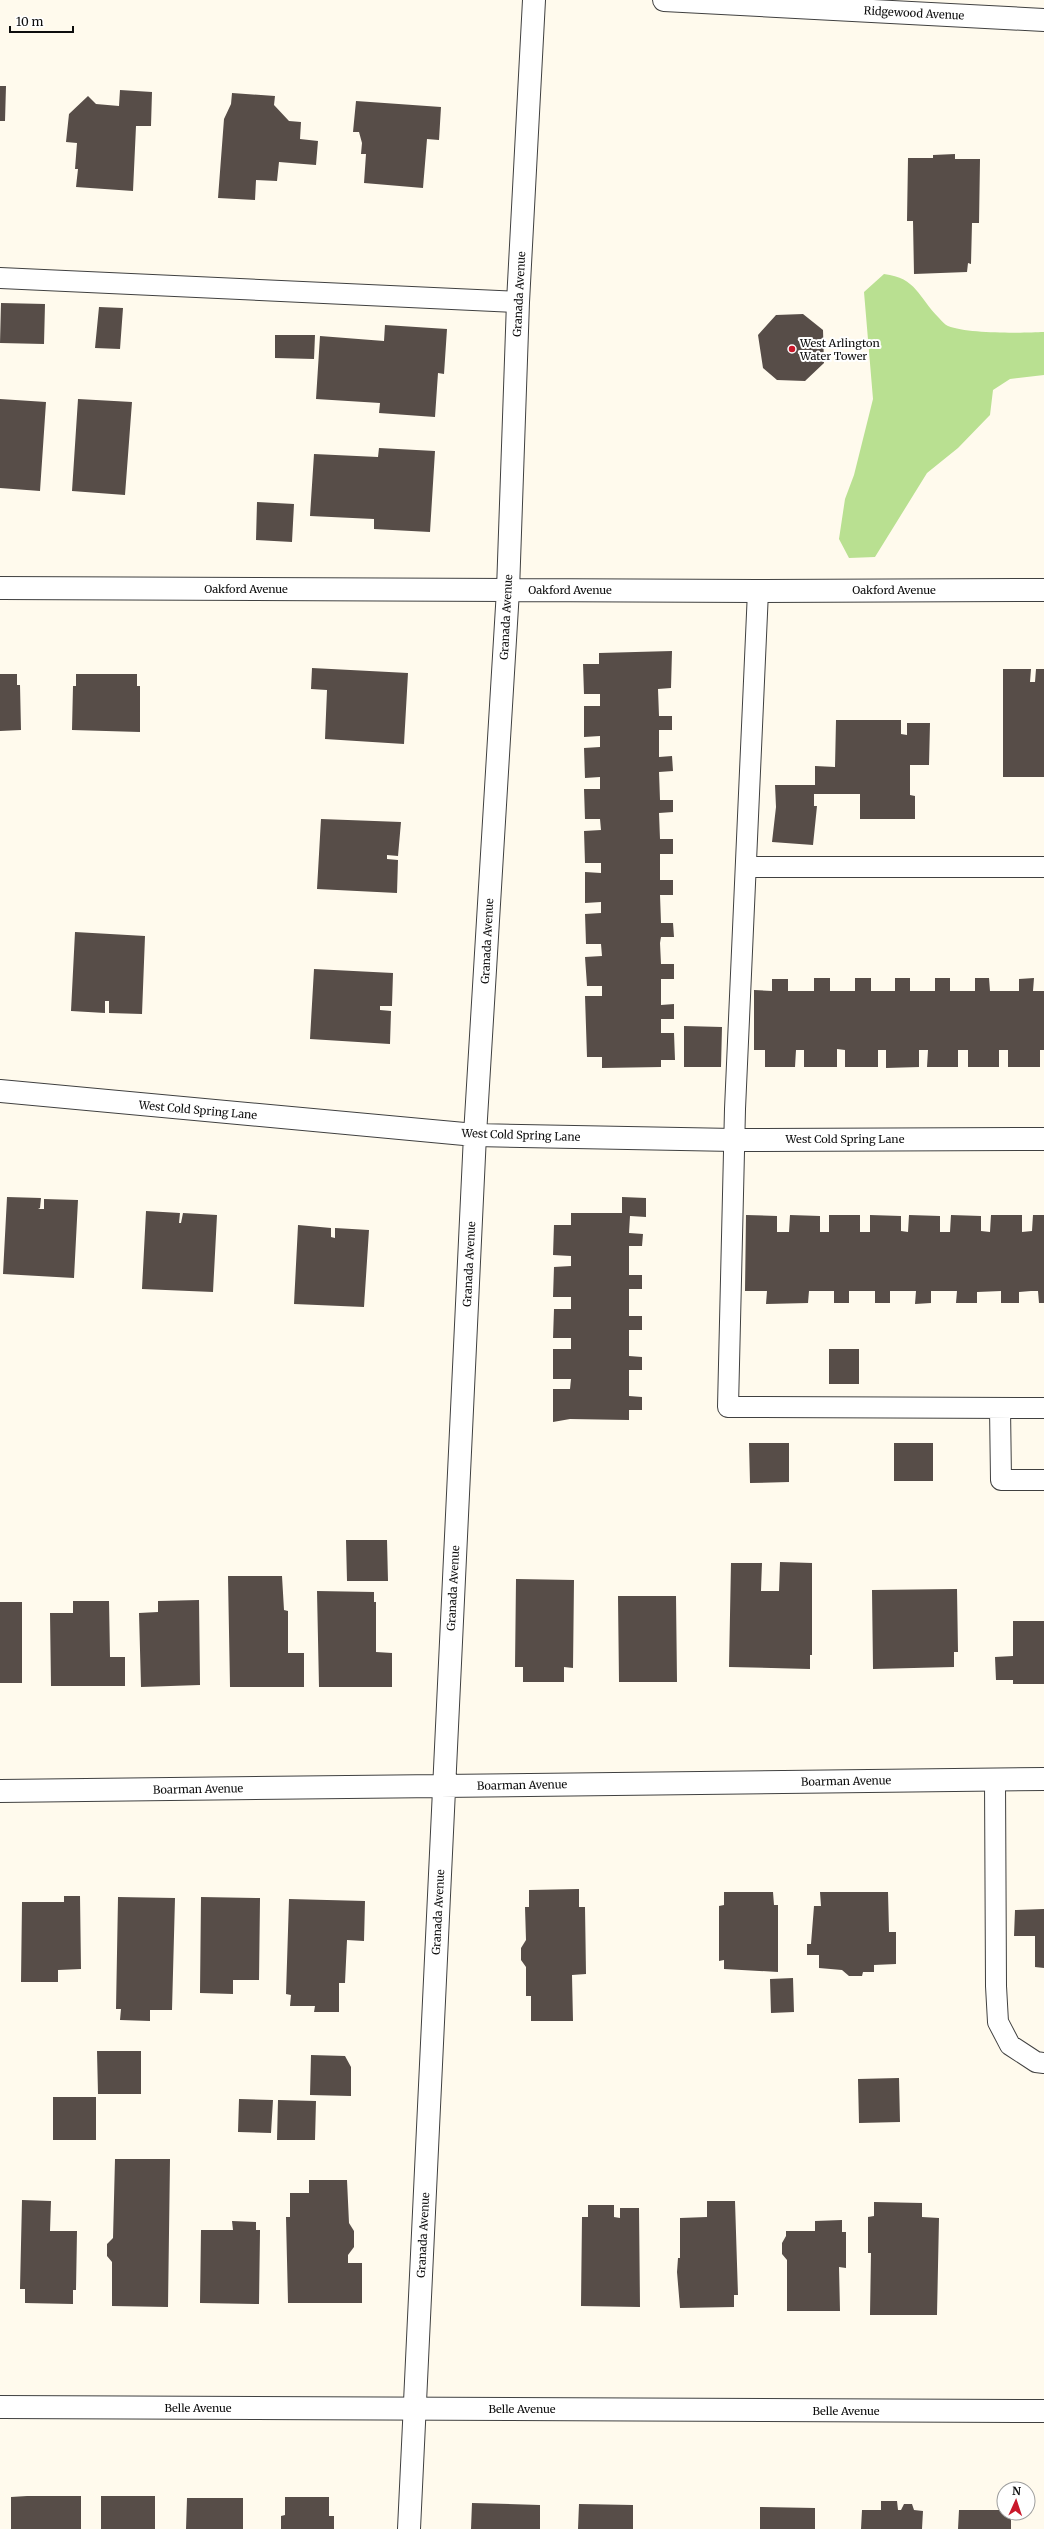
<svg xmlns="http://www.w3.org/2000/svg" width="1044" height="2529" viewBox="0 0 1044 2529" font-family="Merriweather,serif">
	<rect width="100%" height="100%" fill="#fffaed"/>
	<path fill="#b9e091" d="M884 274C917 278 918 297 939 318 942 321 945 325 948 326 968 334 1022 333 1044 332V375L1010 379 993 390 990 415 958 448 927 473 875 557 849 558 839 539 845 499 854 475 873 399 864 292Z"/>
	<path fill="#574d48" d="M0 86H6L5 121H0Z
		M120 90 152 92 151 126H136L133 191 76 187 78 169H75L77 143 66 142 69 114 88 96 96 104 119 106Z
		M232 93 275 96 274 105 289 121 301 122 300 139 318 141 316 165 279 162 277 181 256 180 255 200 218 198 224 119 231 104Z
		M356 101 441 107 439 140 427 139 423 188 364 183 366 154H361L362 143 359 132H353Z
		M955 154V159H980L979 223H972L971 264 968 263 967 272 914 274 913 221H907L908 158H933V155Z
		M1 303 45 304 44 344 0 343Z
		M99 307 123 308 120 349 95 348Z
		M803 314 823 330 824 363 805 381 777 380 763 368 758 335 776 315Z
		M385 325 447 329 444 374 438 373 435 417 379 413 380 403 316 399 320 336 384 341Z
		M275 335H315L314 359 275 358Z
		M0 399 46 402 40 491 0 488Z
		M78 399 132 402 125 495 72 491Z
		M379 448 435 451 430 532 374 529V519L310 516 314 454 378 457Z
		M257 502 294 504 292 542 256 540Z
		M672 651 671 688 658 689 659 716H672V730H659V757L672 756 673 771 659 772 660 800H673V812L659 813 660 839H673V854H660V880H673V895H660L661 923H673L674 937H661L660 943 661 964H674V979H661V1005L674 1004V1019H661V1033H674L675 1060H661V1067L602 1068V1057H587L585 996H602V986H587L585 957 602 956 601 944H586L585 914 601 913V902L585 903V872L601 873V863H585L584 831 601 830 600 819H585L584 789H600V777L585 778 584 748 600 747V736L584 737V706H600V694H584L583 664H599V653Z
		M312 668 408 673 404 744 325 739 327 690 311 689Z
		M1003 669H1031L1030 682H1035L1036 669H1044V777H1003Z
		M0 674H17V685H20L21 730 0 731Z
		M76 674H137V686H140V732L72 730 73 686H76Z
		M836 720H901V734L907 735V723H930L929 765H910V795L915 796V819H860V794H814V806H817L813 845 772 842 776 807 775 785H815V766L835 767Z
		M321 819 401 822 398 856 387 855V859L398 860 397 893 317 889Z
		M75 932 145 936 142 1014 109 1013V1001H105V1013L71 1011Z
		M314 969 393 973 392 1006H380V1010L391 1011 390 1044 310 1039Z
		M814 978H830V991H855V978H871V991H895V978H910V991H935V978H950V991H975V978H989L990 991H1019V979L1034 978 1033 991H1044V1050H1040V1067H1008V1050H999V1067H968V1050H958V1067H927L928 1050H919V1067L886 1068V1050H878V1067H845V1050L837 1049V1067H804V1050H796L795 1067H765V1050H754V990L772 991V979H788V991H814Z
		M684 1026 722 1027 721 1067H684Z
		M7 1197 41 1198 40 1208 38 1209H44V1199L78 1200 74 1278 3 1274Z
		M622 1197 646 1198V1217L630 1216 629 1233 643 1234 642 1246H629V1275H642V1289H629V1316H642V1330H629V1356L642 1357V1370H629V1396L642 1397V1410H629V1420L570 1419 553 1422V1389H570L571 1379H553V1349H571V1338H553L554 1309H571V1297H553L554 1267 571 1266V1256L553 1255 554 1225H571V1213H622Z
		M146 1211 180 1213 179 1223H181L183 1213 217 1215 213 1292 142 1289Z
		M746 1215 777 1216V1232H789L790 1215 820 1216V1232H829V1215H860V1232H870V1215L901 1216V1231L908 1232 909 1215 940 1216V1232H950L951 1215 981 1216V1231L990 1232 991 1215H1022V1232L1032 1231 1033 1215H1044V1303H1039L1038 1291H1031L1019 1292V1303H1001V1291L977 1292V1303H956L957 1291H931V1303L915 1304 916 1291H890V1303H875V1291H849V1303H834V1291H809L808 1303 766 1304 767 1291H745Z
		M298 1225 331 1228V1237L335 1238V1228L369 1230 364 1307 294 1304Z
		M829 1349H859V1384H829Z
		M749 1443H789V1482L750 1483Z
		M894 1443H933V1481H894Z
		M346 1540H387L388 1581H347Z
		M780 1562 812 1563V1655H810V1669L729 1667 731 1563H762L761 1591H779Z
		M228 1576H282L284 1610 288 1611V1653H304V1687H230Z
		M516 1579 574 1580 573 1668 564 1667V1682H523V1667H515Z
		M957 1589 958 1652H954V1667L873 1669 872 1590Z
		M317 1591 374 1592V1602H376V1652L392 1653V1687H319Z
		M618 1596H676L677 1682H619Z
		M199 1600 200 1685 141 1687 139 1613 158 1612V1601Z
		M73 1601H109L110 1657H125V1686H51L50 1613H73Z
		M0 1602H22V1683H0Z
		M1013 1621H1044V1684H1013V1680H996L995 1657 1013 1656Z
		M579 1889V1907H585L586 1974 572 1975 573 2021H531V1996H526V1967L521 1960V1948L526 1940 525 1907H529V1890Z
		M724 1892H773L774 1905H778V1972L724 1969V1960L719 1961V1906L724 1905Z
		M820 1892H888L889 1932H896V1964L874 1965V1972H863L862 1976H849L842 1970 819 1968V1955H807V1944H811L814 1906H821Z
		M64 1896H80L81 1969 58 1970V1982H21L22 1902H64Z
		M118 1897 175 1898 172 2010H150V2021L120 2020 121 2009H116Z
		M201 1897 260 1898 259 1980H233V1994L200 1993Z
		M289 1899 365 1901 364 1941 347 1940 345 1983H339V2012H314L315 2006H290L291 1995 286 1994Z
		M1044 1909V1968L1035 1967V1936H1014L1015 1910Z
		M793 1978 794 2012 771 2013 770 1979Z
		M97 2051H141V2094H98Z
		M311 2055 345 2056 351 2067V2096L310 2095Z
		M899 2078 900 2122 859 2123 858 2079Z
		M53 2097H96V2140H53Z
		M239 2099 273 2100 271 2133 238 2132Z
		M278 2100 316 2101 315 2140H277Z
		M115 2159H170L168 2307 112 2306V2262L107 2256V2244L113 2238Z
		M309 2180H347L349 2223 354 2231V2247L348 2255V2263H362V2303H288L286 2217H290V2193H309Z
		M22 2200 51 2201 50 2231H77L76 2290H73V2304L25 2303V2289H20Z
		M707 2201H735L738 2295H734V2307L680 2308 677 2272 678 2258H680V2218L707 2217Z
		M874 2202 922 2203V2217L939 2218 937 2315H870L871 2253H868V2217L874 2216Z
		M588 2205H614V2217L620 2218V2208H639L640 2307 581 2306 582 2217H588Z
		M842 2220V2232H846V2268L839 2267 840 2311H787V2260L782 2254V2243L786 2236V2231H815V2221Z
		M232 2221 256 2222V2230H260L259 2304 200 2303 201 2230H233Z
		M27 2496H81V2529H11V2497Z
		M101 2496H155V2529H101Z
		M285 2497H329V2516H334V2529H281V2516L285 2515Z
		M187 2498H243V2529H186Z
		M881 2501H897L898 2510H901L904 2504H912L914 2510 923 2511 922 2529H861L862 2510H881Z
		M472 2503 540 2505V2529H471Z
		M579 2504 633 2505V2529H578Z
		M760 2507 815 2508V2529H760Z
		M959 2510H1004V2513H1011V2529H958Z"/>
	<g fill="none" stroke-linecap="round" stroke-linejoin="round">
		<g stroke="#404040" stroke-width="22">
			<path id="service" d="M0 278 518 302
				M758 591 735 1109 728 1407 1044 1408
				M746 867H1044
				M1000 1408 1001 1480H1044
				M995 1780 996 1986 998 2022 1010 2045 1036 2062 1044 2063"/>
		</g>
		<g stroke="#404040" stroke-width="24">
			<path id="minor" d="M664 0 1044 20
				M0 588 758 591 1044 590
				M0 1091 475 1135 734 1140 1044 1139
				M0 1791 1044 1779
				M409 2529 475 1135 508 590 518 302 534 0"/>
		</g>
		<g stroke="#404040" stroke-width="24">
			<path id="tertiary" d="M0 2407 1044 2411"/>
		</g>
		<use href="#service" stroke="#fff" stroke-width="20"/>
		<use href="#minor" stroke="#fff" stroke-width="22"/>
		<use href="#tertiary" stroke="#fff" stroke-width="22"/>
	</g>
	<circle fill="#ca182b" stroke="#fff" stroke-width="1.5" cx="792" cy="349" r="4"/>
	<g text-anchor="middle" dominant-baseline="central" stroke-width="4" stroke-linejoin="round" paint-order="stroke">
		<g font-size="11" fill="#0d0d0d" stroke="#fff">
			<text transform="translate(914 13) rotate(3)">Ridgewood Avenue</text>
			<text transform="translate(519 294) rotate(-87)">Granada Avenue</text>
			<text x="246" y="589">Oakford Avenue</text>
			<text x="570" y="590">Oakford Avenue</text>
			<text x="894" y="590">Oakford Avenue</text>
			<text transform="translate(506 617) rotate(-87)">Granada Avenue</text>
			<text transform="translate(487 941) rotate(-87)">Granada Avenue</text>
			<text transform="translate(198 1110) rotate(5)">West Cold Spring Lane</text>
			<text transform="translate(521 1135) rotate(2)">West Cold Spring Lane</text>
			<text x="845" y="1139">West Cold Spring Lane</text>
			<text transform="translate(469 1264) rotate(-87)">Granada Avenue</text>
			<text transform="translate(453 1588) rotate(-87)">Granada Avenue</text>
			<text transform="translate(846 1781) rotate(-1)">Boarman Avenue</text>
			<text transform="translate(522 1785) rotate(-1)">Boarman Avenue</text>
			<text transform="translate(198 1789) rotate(-1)">Boarman Avenue</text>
			<text transform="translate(438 1912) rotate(-87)">Granada Avenue</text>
			<text transform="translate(423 2235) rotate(-87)">Granada Avenue</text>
			<text x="198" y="2408">Belle Avenue</text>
			<text x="522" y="2409">Belle Avenue</text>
			<text x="846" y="2411">Belle Avenue</text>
		</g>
		<g font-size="11" fill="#0d0d0d" stroke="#fff" text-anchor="start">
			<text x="800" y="343">West Arlington<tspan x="800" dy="13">Water Tower</tspan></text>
		</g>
	</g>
	<g transform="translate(1016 2501) rotate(3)"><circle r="19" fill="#ffffff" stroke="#9e9e9e"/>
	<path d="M0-3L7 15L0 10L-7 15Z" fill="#ca182b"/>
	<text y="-6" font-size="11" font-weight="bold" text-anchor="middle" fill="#0d0d0d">N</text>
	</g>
	<path d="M10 26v6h63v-6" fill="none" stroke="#0d0d0d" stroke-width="2"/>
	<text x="16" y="26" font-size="12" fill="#0d0d0d" stroke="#ffffff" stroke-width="3" paint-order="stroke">10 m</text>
</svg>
